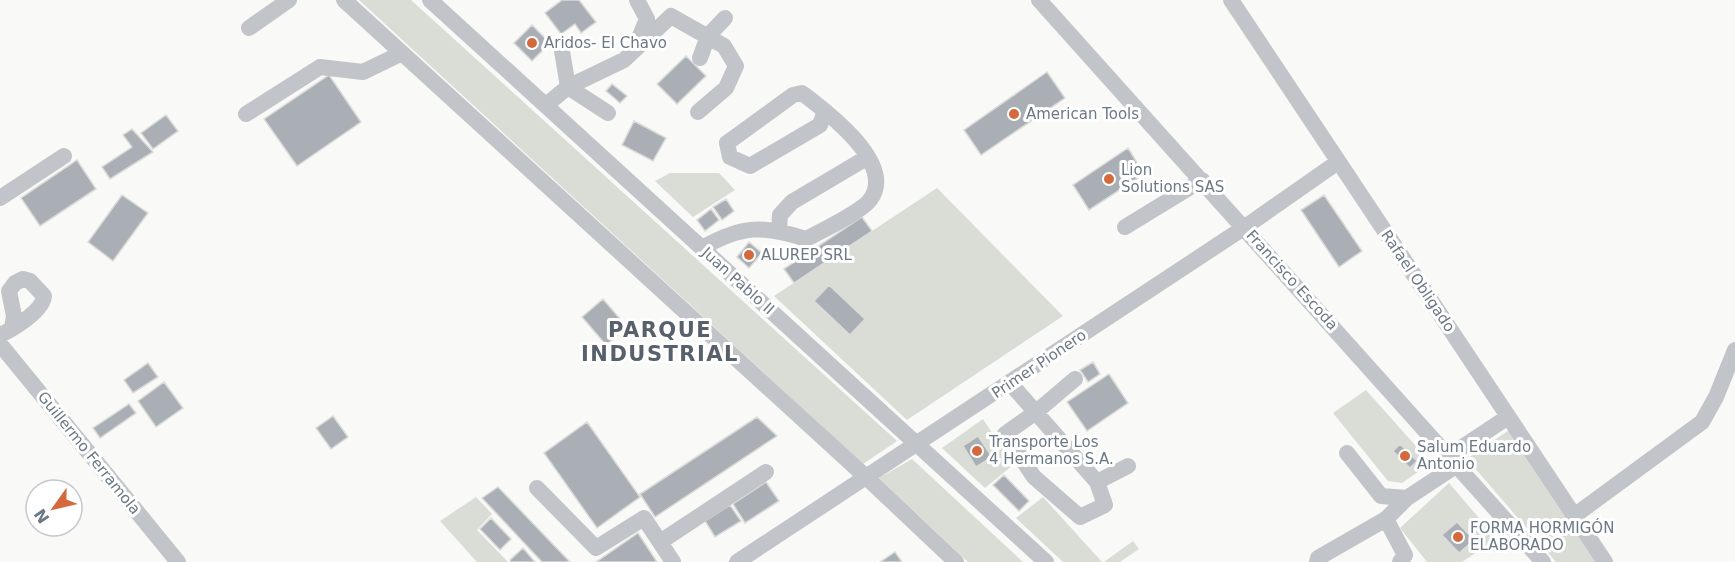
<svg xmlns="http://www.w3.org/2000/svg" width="1735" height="562" viewBox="0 0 1735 562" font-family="'DejaVu Sans',sans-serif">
	<rect width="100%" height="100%" fill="#f9f9f7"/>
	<path fill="#d9ddd6" d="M359 0H411L897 441 863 464Z
		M670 173H719L735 190 693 217 655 181Z
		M937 188 1063 316 907 420 774 296Z
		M1366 390 1431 463 1402 483 1388 481 1333 413Z
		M983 419 1013 465 985 488 942 448Z
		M1509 430 1598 562H1556L1467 459Z
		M912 459 1023 562H968L879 478Z
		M1449 483 1497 539 1462 562H1427L1400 528Z
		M476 497 492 514 477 530 508 562H477L440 521Z
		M1043 497 1102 562H1063L1016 518Z
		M1133 541 1139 549 1120 562H1104Z"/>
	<path fill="#a9afb5" stroke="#dbdbd9" stroke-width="1.5" d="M562 0H579L596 22 581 33 575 24 561 34 545 13Z
		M532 25 550 43 532 61 514 43Z
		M686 56 706 76 677 104 657 84Z
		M1047 72 1065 98 981 155 964 130Z
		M329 75 361 122 297 166 264 119Z
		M612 84 627 96 620 103 606 91Z
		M166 115 178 131 153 149 141 133Z
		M634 121 666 138 653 161 622 145Z
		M132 129 153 152 110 179 102 167 132 147 123 135Z
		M1128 148 1144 174 1089 210 1073 185Z
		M77 160 96 189 40 226 21 198Z
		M122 195 148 213 113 261 88 242Z
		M1324 195 1362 251 1339 267 1301 210Z
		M726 199 734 211 722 220 713 207Z
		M711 209 719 220 705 231 697 220Z
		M862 217 872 231 794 283 784 269Z
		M749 242 762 253 749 268 737 257Z
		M829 285 865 319 850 335 814 301Z
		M603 299 627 327 606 345 582 317Z
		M1093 362 1100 374 1088 382 1080 370Z
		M148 363 158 377 133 393 124 380Z
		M1109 374 1128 403 1087 431 1067 402Z
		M164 382 183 408 156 427 138 401Z
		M129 404 136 413 100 438 93 428Z
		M333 416 348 437 331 449 316 428Z
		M757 417 777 436 655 517 640 494Z
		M587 422 640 497 597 528 544 453Z
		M978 436 992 457 976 467 963 446Z
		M1400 444 1417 461 1410 468 1393 451Z
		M1004 475 1029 501 1019 511 993 485Z
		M766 482 779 501 745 523 733 504Z
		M498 487 570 562H542L482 498Z
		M730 505 741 521 715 537 705 521Z
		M491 518 511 539 500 550 480 529Z
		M1457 522 1474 540 1459 553 1442 535Z
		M638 533 657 562H596Z
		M523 548 535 562H511L510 560Z
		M895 552 902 562H880Z"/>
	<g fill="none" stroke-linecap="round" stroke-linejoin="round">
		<path stroke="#c1c4c8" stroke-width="16" d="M344 0 866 477 956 562
			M430 0 1046 562
			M1039 0 1543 562
			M1231 0 1605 562
			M249 28 289 0
			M561 45 568 87 624 60 671 16 724 46 736 66 726 88 698 112
			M636 45 647 19 637 0
			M700 58 708 36 725 18
			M546 105 568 87 608 113
			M246 114 320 67 363 72 402 53
			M0 198 64 156
			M1125 227 1202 180
			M779 230 780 215 792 202 868 157
			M702 248C742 225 764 225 806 239 821 231 861 212 870 200 897 164 827 112 802 93L793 95 727 143 730 157 750 166 820 125 825 111
			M0 335C13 329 43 311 44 296L30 281 23 279 15 283 9 291 14 316 12 328
			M0 344 178 562
			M1075 379 1036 412 1005 434 1034 477 1080 517 1105 505 1097 482 1128 466
			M1010 383 1097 482
			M1347 453 1381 496 1407 498
			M1449 456 1508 417
			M537 488 596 548 644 518 673 562
			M1574 516 1702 422 1716 397 1735 350
			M1386 519 1405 555 1400 562
			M660 542 766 472
			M737 562 1245 227 1338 162
			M1317 562 1318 558 1386 519 1407 498 1457 465"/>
	</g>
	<g fill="#d3693c" stroke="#fff" stroke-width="2">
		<circle cx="532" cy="43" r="6"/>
		<circle cx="1014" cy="114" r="6"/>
		<circle cx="1109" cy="179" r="6"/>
		<circle cx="749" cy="255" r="6"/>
		<circle cx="977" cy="451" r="6"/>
		<circle cx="1405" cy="456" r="6"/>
		<circle cx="1458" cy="537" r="6"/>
	</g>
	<g text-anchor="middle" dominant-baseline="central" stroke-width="6" stroke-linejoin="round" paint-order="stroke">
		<g font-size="15" fill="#6b7885" stroke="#fff" text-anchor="start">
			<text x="544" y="43">Aridos- El Chavo</text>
			<text x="1026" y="114">American Tools</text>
			<text x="1121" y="170">Lion<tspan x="1121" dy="17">Solutions SAS</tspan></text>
			<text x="761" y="255">ALUREP SRL</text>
			<text x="989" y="442">Transporte Los<tspan x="989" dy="17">4 Hermanos S.A.</tspan></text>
			<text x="1417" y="447">Salum Eduardo<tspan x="1417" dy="17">Antonio</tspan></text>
			<text x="1470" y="528">FORMA HORMIGÓN<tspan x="1470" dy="17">ELABORADO</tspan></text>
		</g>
		<g font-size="15" fill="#6b7885" stroke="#fff">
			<text transform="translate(1292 280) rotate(48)">Francisco Escoda</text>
			<text transform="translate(738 281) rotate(42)">Juan Pablo II</text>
			<text transform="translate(1418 281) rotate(56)">Rafael Obligado</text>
			<text transform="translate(1039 364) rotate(-34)">Primer Pionero</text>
			<text transform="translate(89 453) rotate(51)">Guillermo Ferramola</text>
		</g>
		<g font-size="21" font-weight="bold" letter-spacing="1.5" fill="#58616b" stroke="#fff">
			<text x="660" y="330">PARQUE<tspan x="660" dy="24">INDUSTRIAL</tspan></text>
		</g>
	</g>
	<g transform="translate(54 508) rotate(236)"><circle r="28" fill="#ffffff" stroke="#c4c9ce" stroke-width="1.5"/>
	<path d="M0-4.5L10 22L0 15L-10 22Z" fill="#d3693c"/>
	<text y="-9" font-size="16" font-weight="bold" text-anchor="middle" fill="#6b7885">N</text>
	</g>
</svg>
